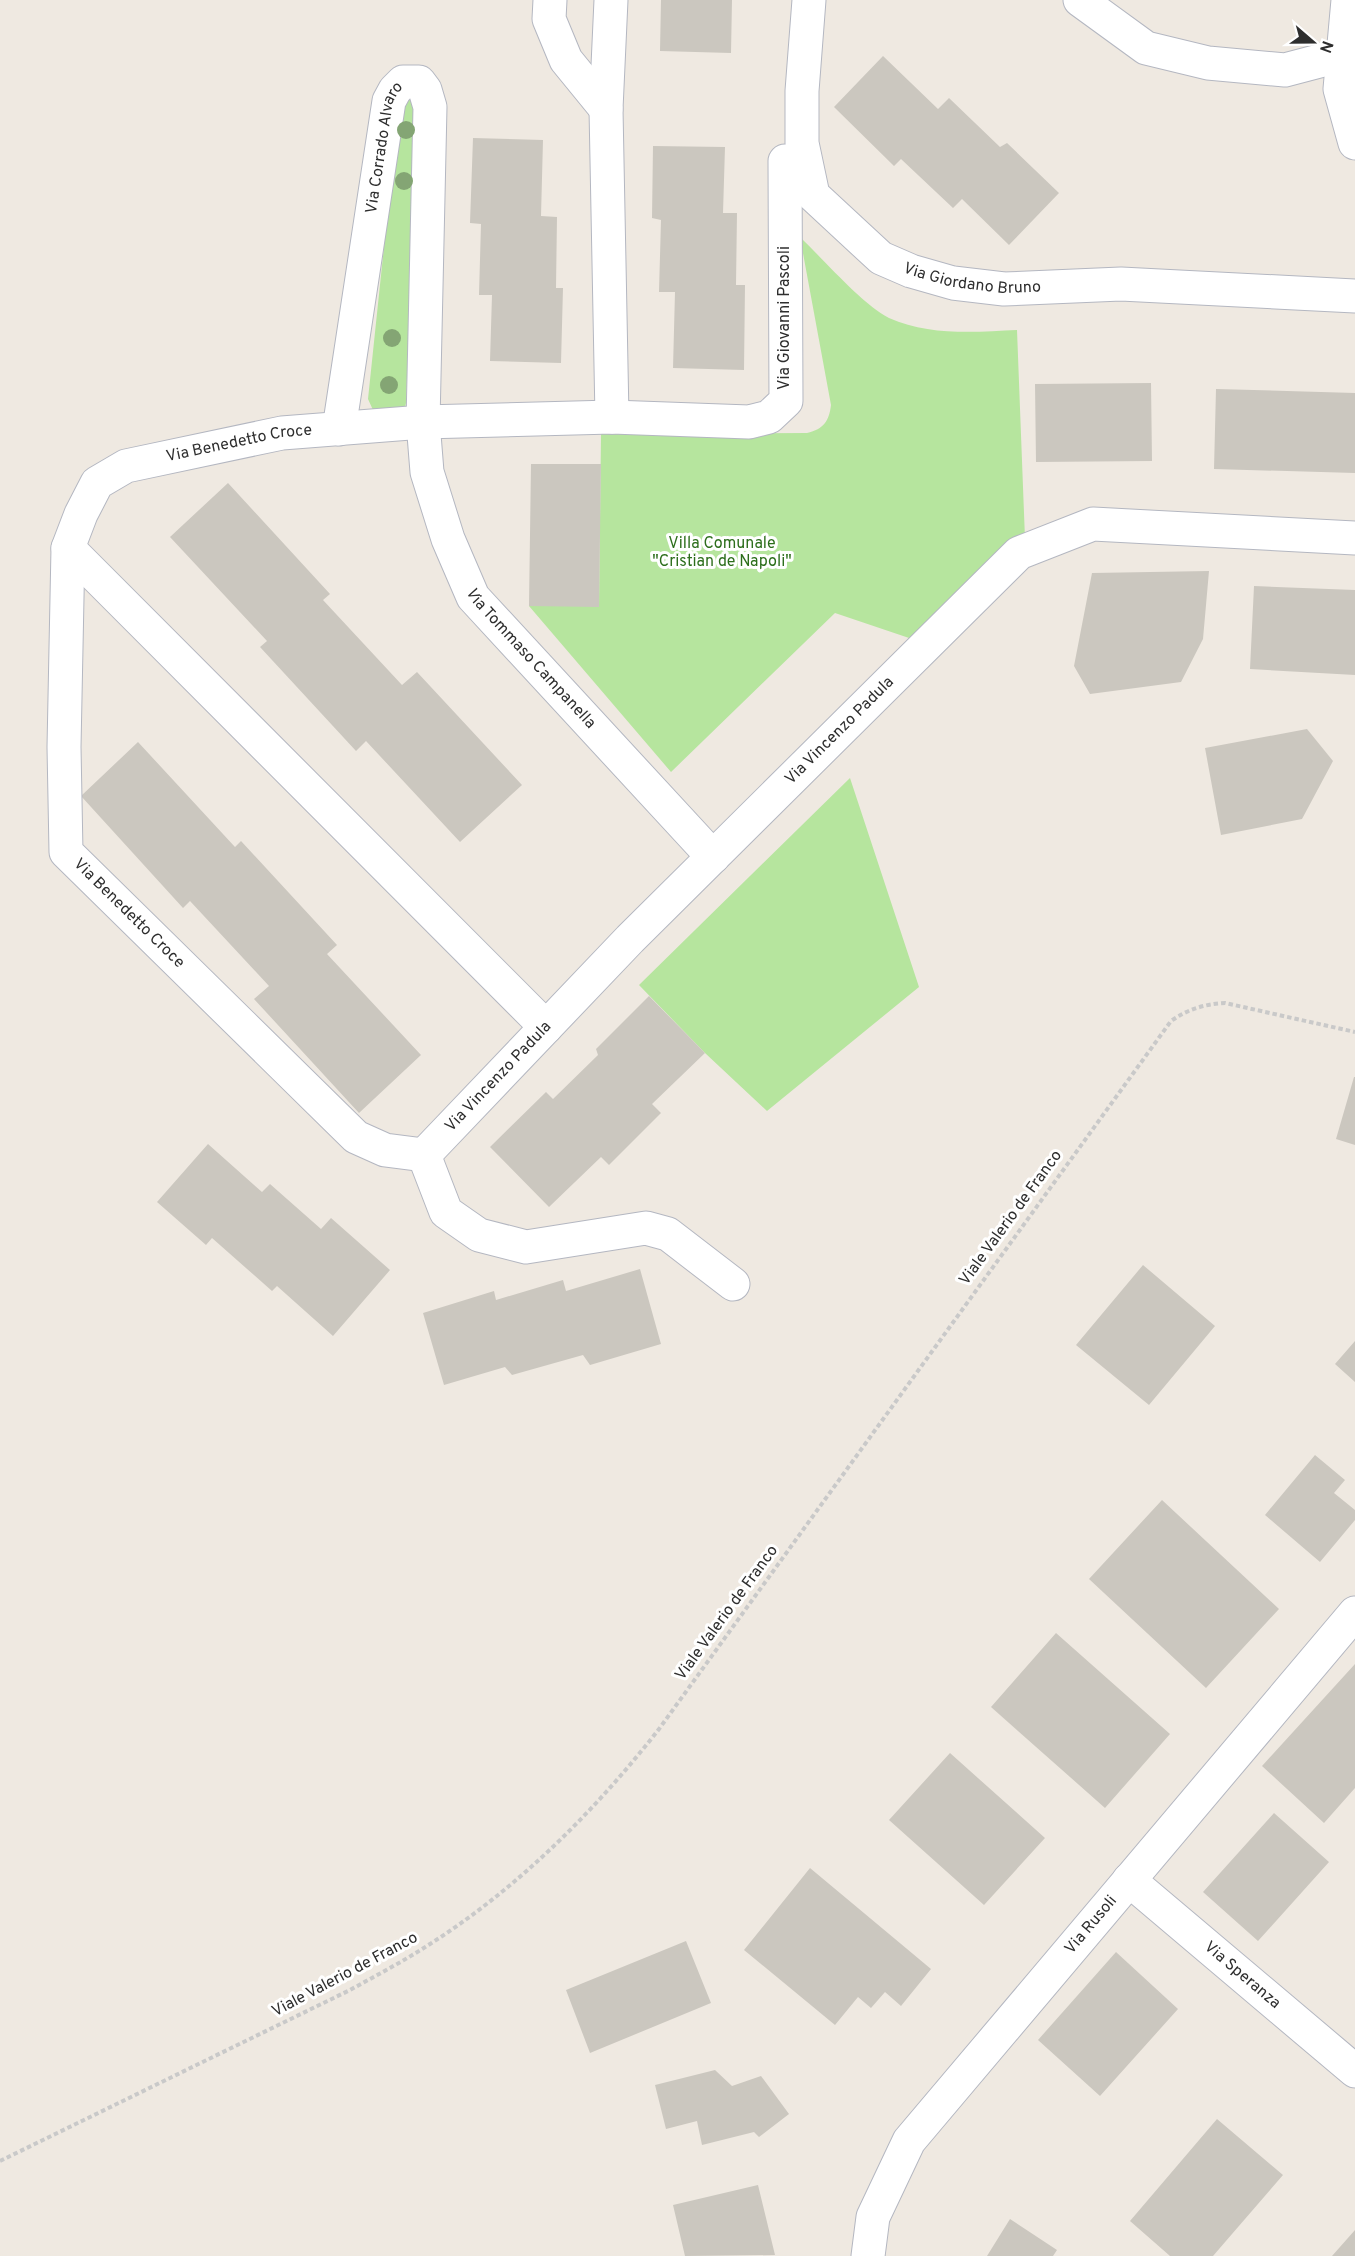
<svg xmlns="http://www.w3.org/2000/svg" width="1355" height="2256" viewBox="0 0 1355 2256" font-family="Overpass,sans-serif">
	<rect width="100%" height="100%" fill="#efe9e1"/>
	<path fill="#b6e59e" d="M409 96 417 105 406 403 404 411 373 410 368 399 399 104Z
		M800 237C823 259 863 305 889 318 929 336 975 332 1017 330L1025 539 915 640 835 613 671 772 529 606H599L601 434 807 433C824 429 829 421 831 405Z
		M850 778 919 987 767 1111 705 1053 639 985Z"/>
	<path fill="#cbc7bf" d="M661 0H732L731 53 660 51Z
		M883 56 938 109 949 98 1000 147 1007 143 1059 193 1009 245 962 199 953 208 901 159 894 166 834 107Z
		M473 138 543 140 541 216 557 217 556 288H563L561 363 490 361 492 295H479L481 224 470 223Z
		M653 146 725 147 723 213H737L736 285H745L744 370 673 368 675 292H659L661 220 652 218Z
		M1151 383 1152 461 1036 462 1035 384Z
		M1216 389 1355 393V473L1214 469Z
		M531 464H601L599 607 529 606Z
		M228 483 330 594 323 600 402 685 417 672 522 785 460 842 366 741 356 751 260 647 267 641 170 537Z
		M1209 571 1203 639 1181 682 1090 694 1074 666 1092 573Z
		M1254 586 1355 590V675L1250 669Z
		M1307 729 1333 761 1302 819 1221 835 1205 748Z
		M138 742 235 847 241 841 337 945 327 954 421 1055 359 1113 254 999 269 986 190 901 183 908 81 796Z
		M649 996 705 1053 652 1104 661 1113 609 1165 601 1157 549 1207 490 1147 546 1092 553 1099 598 1055 596 1049Z
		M1354 1077H1355V1145L1336 1139Z
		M208 1144 262 1192 270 1184 321 1229 331 1218 390 1270 333 1336 277 1286 272 1291 212 1238 206 1245 157 1202Z
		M1143 1265 1215 1326 1149 1405 1076 1345Z
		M640 1269 661 1344 590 1365 583 1355 512 1375 505 1367 444 1385 423 1313 494 1291 496 1300 563 1280 566 1291Z
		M1355 1341V1382L1335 1364Z
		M1315 1455 1345 1480 1334 1493 1355 1510V1520L1320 1562 1265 1515Z
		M1162 1500 1279 1609 1206 1688 1089 1579Z
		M1056 1633 1170 1734 1105 1808 991 1707Z
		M1355 1664V1788L1324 1823 1262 1766Z
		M950 1753 1045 1838 984 1905 889 1820Z
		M1274 1813 1329 1862 1258 1941 1203 1892Z
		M810 1868 931 1969 901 2006 885 1992 871 2008 858 1997 835 2025 744 1950Z
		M686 1941 711 2003 590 2053 566 1990Z
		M1116 1952 1178 2009 1100 2096 1038 2040Z
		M715 2070 732 2086 761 2076 789 2114 759 2137 754 2132 702 2145 697 2121 666 2129 655 2085Z
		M1217 2119 1283 2175 1213 2256H1170L1130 2221Z
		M758 2185 775 2255 685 2256 673 2205Z
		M1010 2219 1057 2250 1053 2256H987Z
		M1355 2230V2256H1332Z"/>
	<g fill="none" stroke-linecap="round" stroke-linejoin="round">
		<g stroke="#b4b7c1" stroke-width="35">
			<g id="street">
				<path d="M550 0 549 19 566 60 606 109"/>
				<path d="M611 0 606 109 612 417"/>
				<path id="s1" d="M809 0 802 91V143L813 195 881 258 911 271 953 283 1004 289 1121 284 1355 296"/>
				<path d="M1080 0 1146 48 1208 63 1285 70 1342 55H1355"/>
				<path d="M1348 0 1340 89 1355 143"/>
				<path id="s2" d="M339 429 389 101 395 90 403 82H419L425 90 430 107 423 422 427 472 448 539 473 597 713 857"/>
				<path id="s3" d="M68 548 64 747 66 852 356 1137 385 1150 424 1155"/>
				<path id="s4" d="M546 1027 68 548 81 514 97 483 126 466 282 433 423 422 612 417 749 422 769 417 786 401 785 161"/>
				<path id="s5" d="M424 1155 630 939 1019 553 1093 524 1355 538"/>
				<path d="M424 1155 446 1212 479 1235 526 1247 646 1228 668 1234 733 1284"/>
				<path id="s6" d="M1129 1880 1355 2071"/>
				<path id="s7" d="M868 2256 873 2217 909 2141 1355 1613"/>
			</g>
		</g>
		<path stroke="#c9c9c9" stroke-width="4" stroke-dasharray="4.5 3" stroke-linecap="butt" d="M0 2161 350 1990C377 1975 404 1961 430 1944 518 1888 595 1811 659 1729L1171 1021C1188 1009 1205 1004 1225 1003L1355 1032"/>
		<use href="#street" stroke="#fff" stroke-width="33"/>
	</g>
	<g fill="#84a574">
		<circle cx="406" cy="130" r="9"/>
		<circle cx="404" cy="181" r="9"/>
		<circle cx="392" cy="338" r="9"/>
		<circle cx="389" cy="385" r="9"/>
	</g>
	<g text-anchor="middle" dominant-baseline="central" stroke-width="6" stroke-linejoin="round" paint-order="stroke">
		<g font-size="16" fill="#2e2e2e" stroke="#fff">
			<text stroke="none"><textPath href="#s2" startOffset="285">Via Corrado Alvaro</textPath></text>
			<text stroke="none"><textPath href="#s1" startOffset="384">Via Giordano Bruno</textPath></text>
			<text transform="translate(785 318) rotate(-90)">Via Giovanni Pascoli</text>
			<text stroke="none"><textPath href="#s4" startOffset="897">Via Benedetto Croce</textPath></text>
			<text stroke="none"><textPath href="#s2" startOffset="982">Via Tommaso Campanella</textPath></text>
			<text stroke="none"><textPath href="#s5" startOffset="594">Via Vincenzo Padula</textPath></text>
			<text stroke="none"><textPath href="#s3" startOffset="392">Via Benedetto Croce</textPath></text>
			<text stroke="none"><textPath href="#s5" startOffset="108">Via Vincenzo Padula</textPath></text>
			<text transform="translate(1011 1218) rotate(-54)">Viale Valerio de Franco</text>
			<text transform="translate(727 1613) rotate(-54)">Viale Valerio de Franco</text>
			<text stroke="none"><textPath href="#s7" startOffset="406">Via Rusoli</textPath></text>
			<text transform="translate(345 1975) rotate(-28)">Viale Valerio de Franco</text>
			<text stroke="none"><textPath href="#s6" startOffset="148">Via Speranza</textPath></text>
		</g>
		<g font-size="16" fill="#2c6e1b" stroke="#fff">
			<text x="722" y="544">Villa Comunale<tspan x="722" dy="18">"Cristian de Napoli"</tspan></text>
		</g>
	</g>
	<g transform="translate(1313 42) rotate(110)" stroke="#ffffff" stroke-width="4.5" paint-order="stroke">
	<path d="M0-4.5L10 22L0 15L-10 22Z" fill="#2e2e2e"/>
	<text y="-9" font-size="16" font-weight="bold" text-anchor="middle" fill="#2e2e2e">N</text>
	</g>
</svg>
